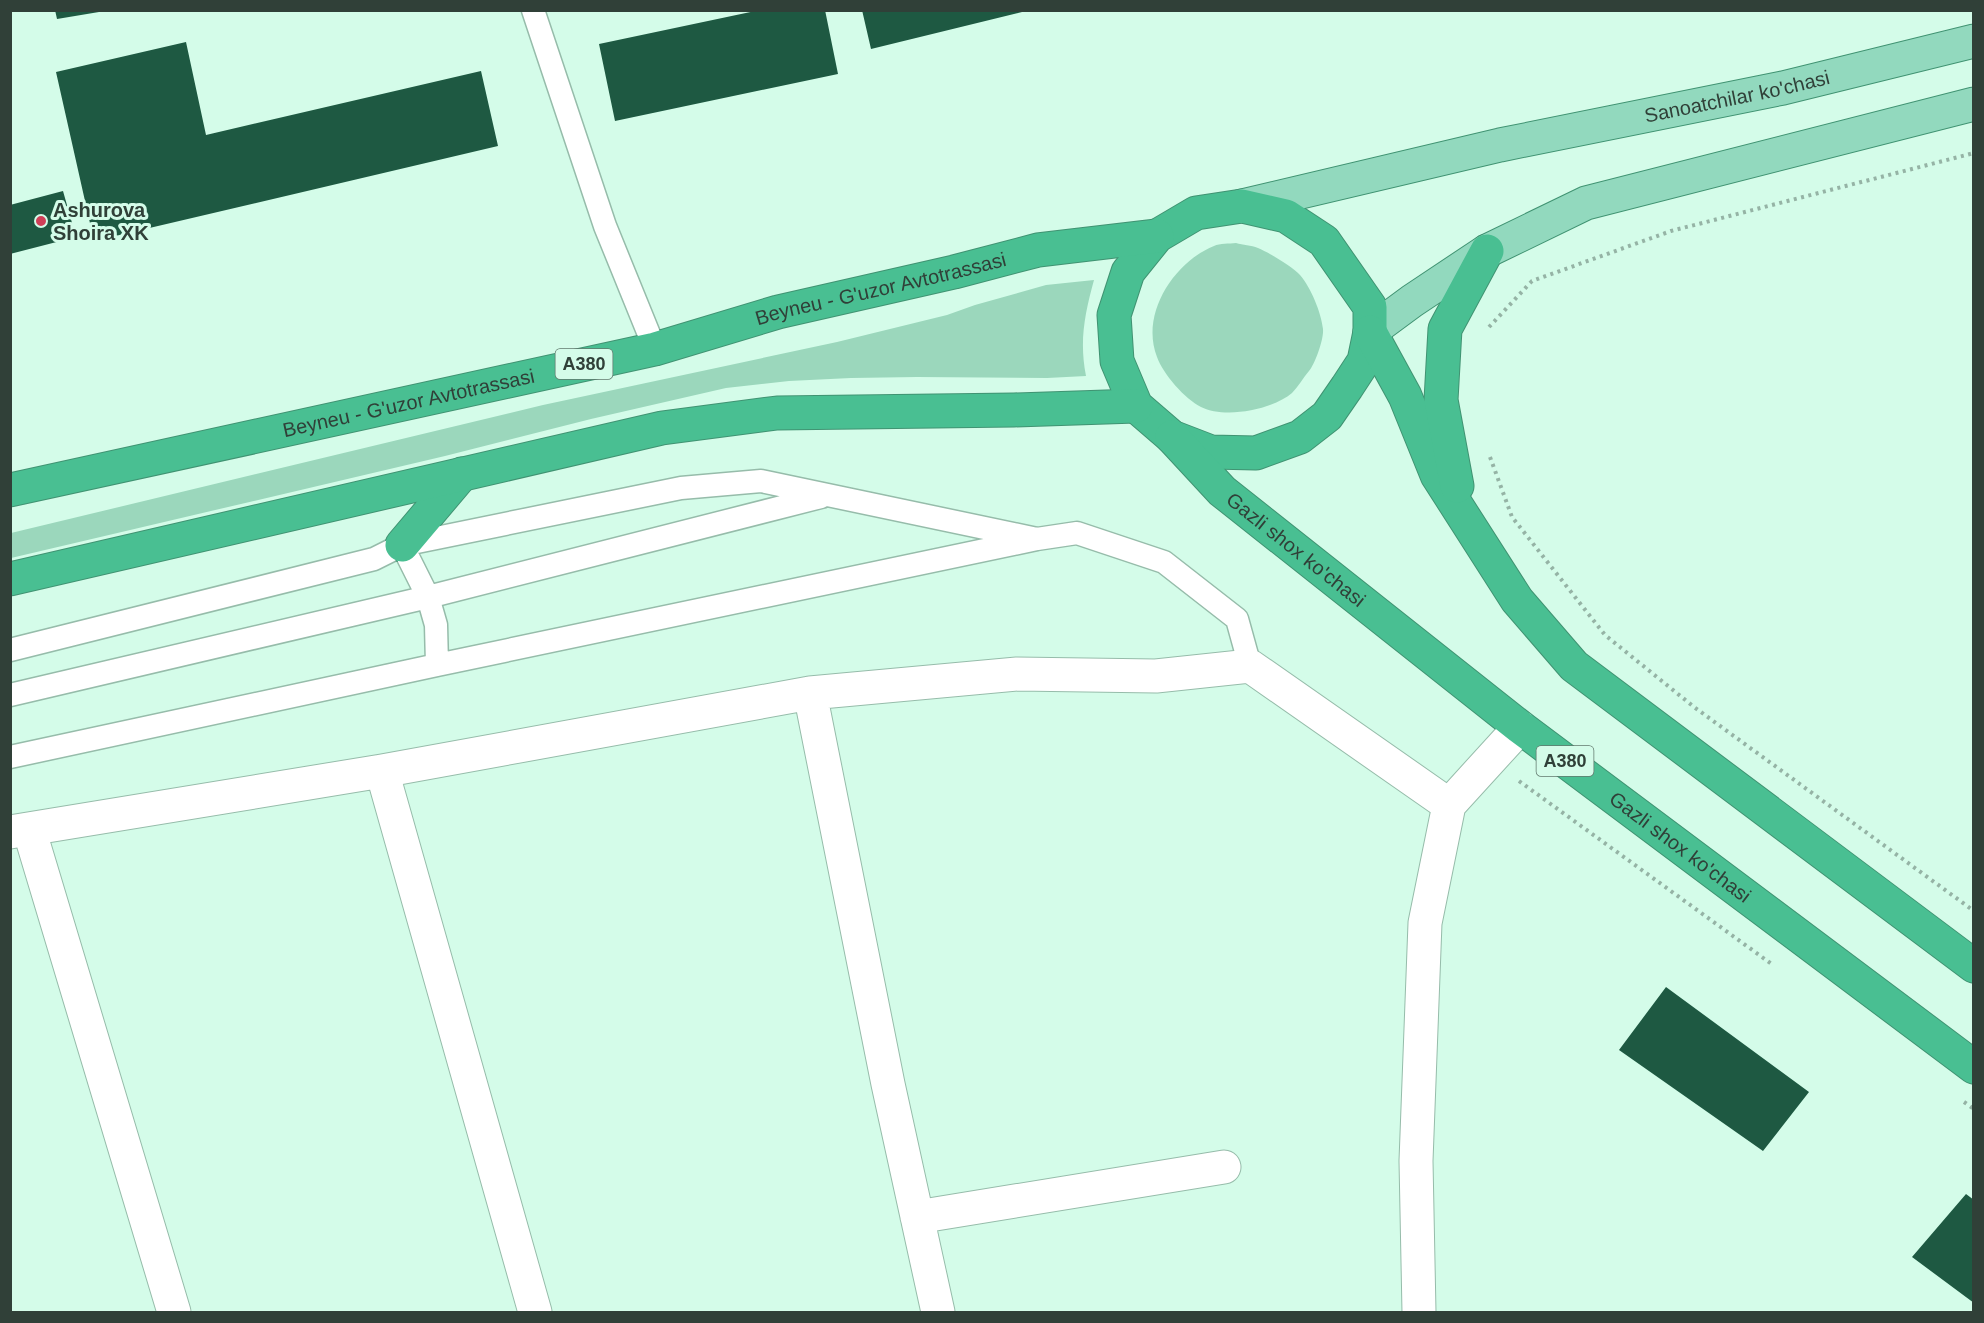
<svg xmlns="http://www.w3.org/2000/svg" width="1984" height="1323" viewBox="0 0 1984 1323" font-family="Arial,sans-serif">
	<rect width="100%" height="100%" fill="#d4fce9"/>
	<path fill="#9bd7bc" d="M1236 243C1243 245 1251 245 1258 248 1268 252 1293 267 1300 275 1311 288 1321 312 1323 329 1324 339 1315 364 1309 371 1303 378 1298 387 1292 393 1272 410 1225 419 1201 407 1185 399 1163 374 1157 357 1140 314 1174 262 1214 246 1220 243 1229 244 1236 243Z
		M1094 280C1085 313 1079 341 1086 376L1047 378 917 377 851 378 789 381 726 388 591 419 445 456 11 558V533L543 405 837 342 947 315 975 305 1046 285Z"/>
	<path fill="#1e5942" d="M55 10H99V12L57 19Z
		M760 10H825L838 74 615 121 599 44Z
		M862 10H1026V11L871 49Z
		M186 42 206 135 481 71 498 146 94 241 56 72Z
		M63 191 76 237 10 254V205Z
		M1666 987 1809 1092 1763 1151 1619 1050Z
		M1966 1194 1974 1200V1303L1912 1257Z"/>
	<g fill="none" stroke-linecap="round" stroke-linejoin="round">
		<g stroke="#96bcaa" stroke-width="25">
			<path id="lane" d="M533 10 605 226 655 349
				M402 545 428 597 436 625 437 665 1037 539 1077 533 1164 562 1237 619 1250 666
				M10 650 374 559 402 545 681 488 761 481 1037 539
				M10 695 428 597 821 497
				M10 757 437 665"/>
		</g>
		<g stroke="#96bcaa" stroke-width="35">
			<path id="street" d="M810 693 888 1084 938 1312
				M382 771 535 1312
				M29 829 174 1312
				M10 832 382 771 810 693 1017 674 1156 676 1250 666 1449 805
				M917 1217 1224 1167
				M1419 1312 1416 1161 1425 923 1449 805 1520 727"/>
		</g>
		<g stroke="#409372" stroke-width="35">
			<g id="primary">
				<path id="s1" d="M1242 206 1500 145 1783 88 1974 41"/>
				<path d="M1370 332 1412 301 1487 251 1586 203 1974 104"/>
			</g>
		</g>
		<g stroke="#409372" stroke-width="35">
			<g id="highway">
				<path d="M1242 206 1286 216 1324 241 1370 307V332L1364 361 1347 387 1327 416 1300 437 1256 453 1211 452 1172 437 1136 406 1117 361 1114 315 1128 272 1157 236 1196 213Z"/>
				<path d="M1370 332 1405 396 1437 475 1517 600 1574 666 1974 966"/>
				<path id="s2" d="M1172 437 1222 491 1520 727 1974 1067"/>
				<path d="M1457 486 1441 400 1445 329 1487 251"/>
				<path id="s3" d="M10 490 655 349 778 312 954 272 1038 250 1157 236"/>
				<path d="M402 545 462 474"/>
				<path d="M10 579 662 428 777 413 1014 410 1136 406"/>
			</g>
		</g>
		<path stroke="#95b3a5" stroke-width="4" stroke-dasharray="3 4.5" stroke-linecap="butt" d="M1489 327 1532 281 1671 231 1974 153
			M1490 457 1512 517 1605 635 1694 707 1974 911
			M1519 781 1773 965
			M1964 1102 1974 1109"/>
		<use href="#lane" stroke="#fff" stroke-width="22"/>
		<use href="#street" stroke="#fff" stroke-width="33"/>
		<use href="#primary" stroke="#92d9be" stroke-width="33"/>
		<use href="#highway" stroke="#49bf92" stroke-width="33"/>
	</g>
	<circle fill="#cf3f58" stroke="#d4fce9" stroke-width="2" cx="41" cy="221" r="6"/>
	<g text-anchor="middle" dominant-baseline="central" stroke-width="6" stroke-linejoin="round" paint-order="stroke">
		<g fill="#d4fce9" stroke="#61786d" stroke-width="1.5">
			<rect x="555.5" y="349" width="57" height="30" rx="4.5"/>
			<rect x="1536.5" y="746" width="57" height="30" rx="4.5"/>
		</g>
		<g font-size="18" font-weight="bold" fill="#304038">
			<text x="584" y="364">A380</text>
			<text x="1565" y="761">A380</text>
		</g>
		<g font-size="20" fill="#304038" stroke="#d4fce9">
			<text stroke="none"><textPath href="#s1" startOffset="507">Sanoatchilar ko'chasi</textPath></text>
			<text stroke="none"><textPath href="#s3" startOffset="894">Beyneu - G'uzor Avtotrassasi</textPath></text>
			<text stroke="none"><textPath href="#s3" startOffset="408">Beyneu - G'uzor Avtotrassasi</textPath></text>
			<text stroke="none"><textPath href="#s2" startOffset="168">Gazli shox ko'chasi</textPath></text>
			<text stroke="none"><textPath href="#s2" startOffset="654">Gazli shox ko'chasi</textPath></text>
		</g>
		<g font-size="20" font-weight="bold" fill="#304038" stroke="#d4fce9" text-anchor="start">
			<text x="53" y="210">Ashurova<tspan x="53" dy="23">Shoira XK</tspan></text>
		</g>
	</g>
	<rect width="1984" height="1323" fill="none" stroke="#304038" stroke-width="24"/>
</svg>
